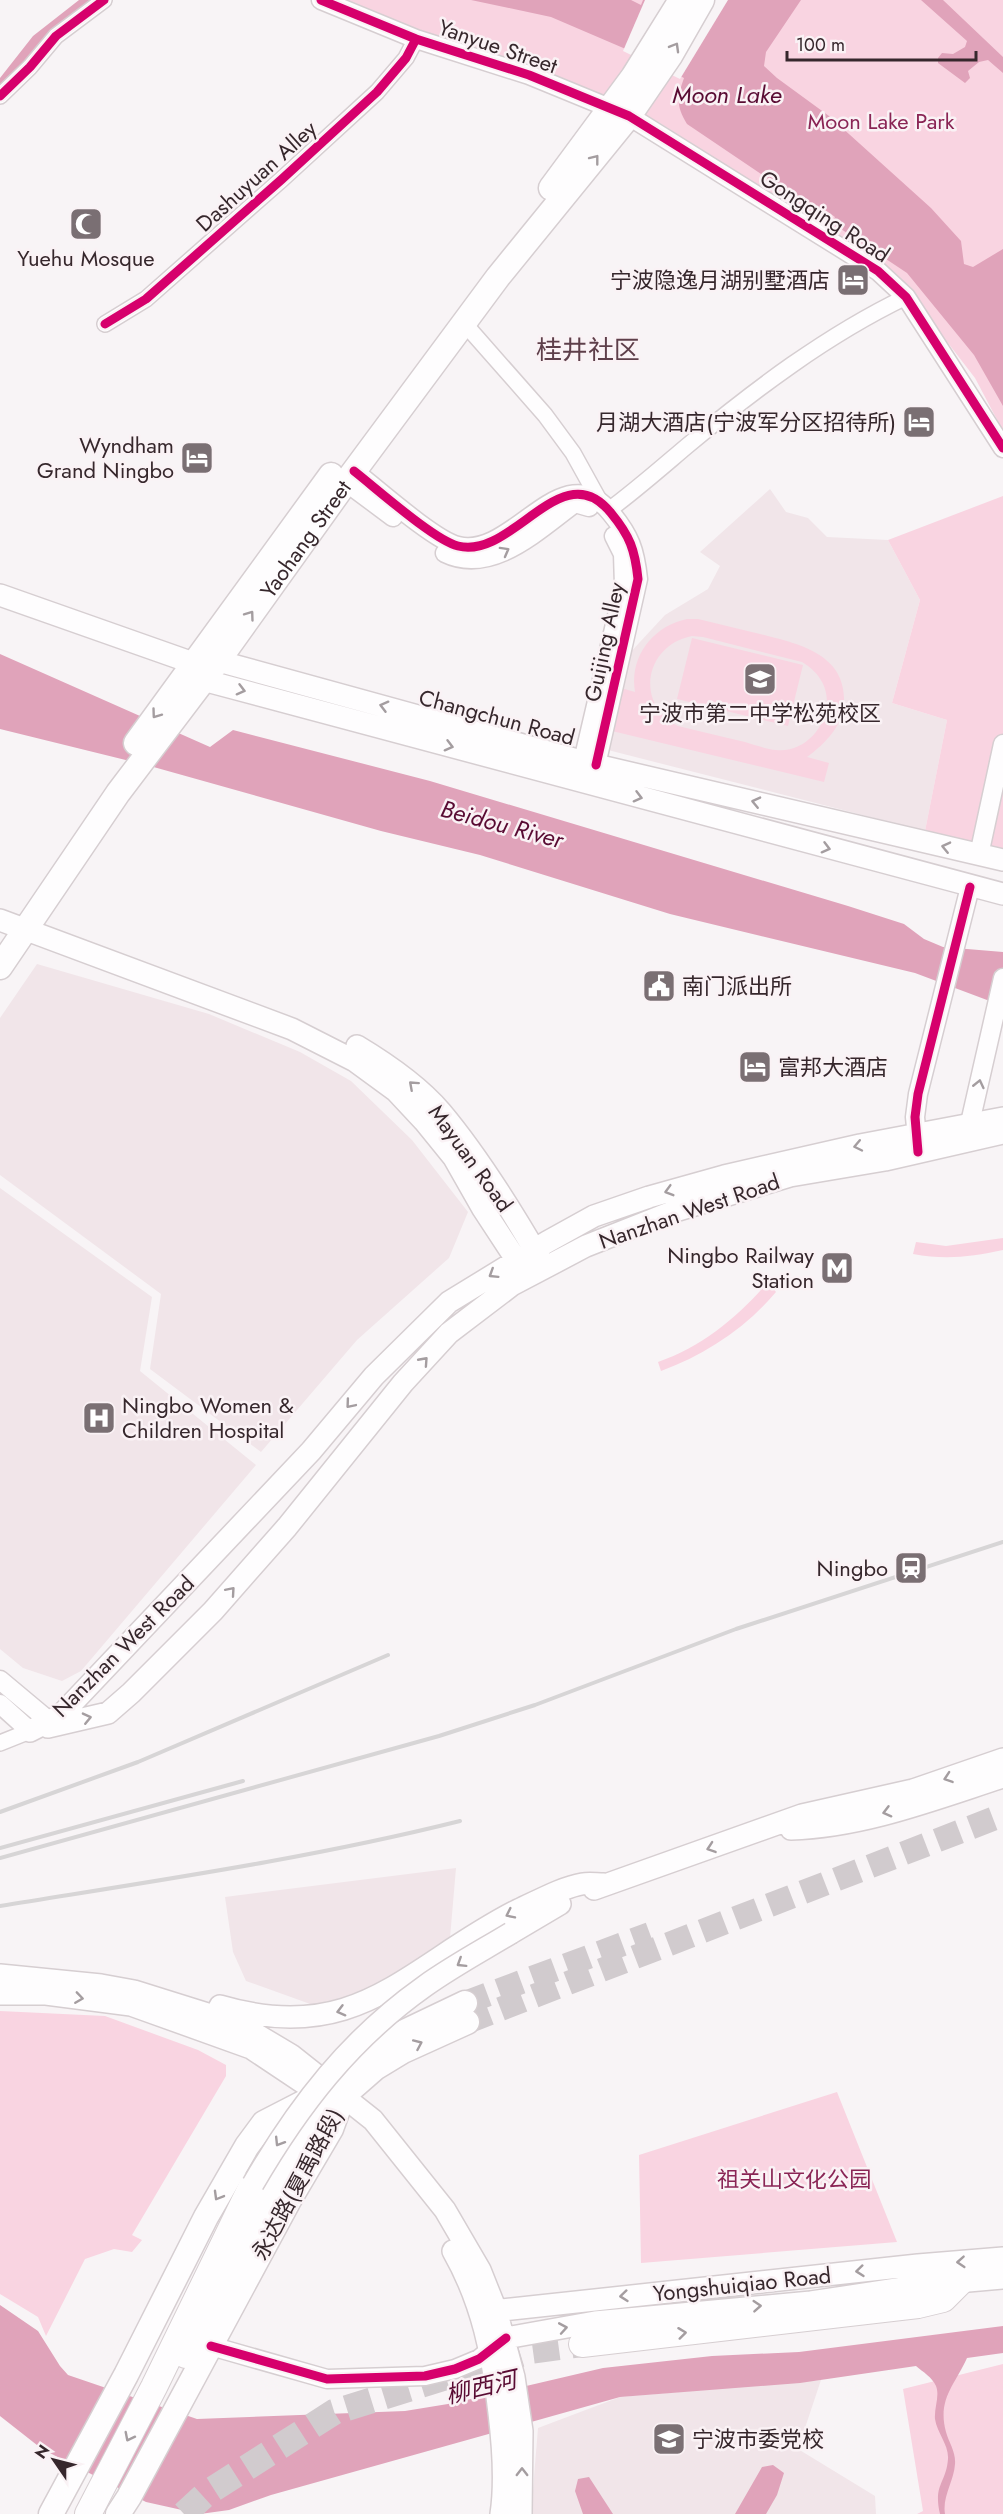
<svg xmlns="http://www.w3.org/2000/svg" width="1003" height="2514" viewBox="0 0 1003 2514" font-family="Jost,'Noto Sans SC',sans-serif">
	<rect width="100%" height="100%" fill="#f8f4f6"/>
	<path fill="#f1e5e9" d="M770 489 786 512 808 518 827 537 888 540 920 600 892 703 947 720 925 831 604 749 627 656 665 615 708 589 720 566 700 552Z
		M37 964 209 1014 300 1052 351 1081 412 1140 468 1212 449 1258 357 1340 261 1452 150 1369 161 1294 0 1175V1018Z
		M0 1188 152 1297 140 1371 256 1465 81 1671 62 1681 23 1668 0 1649Z
		M456 1868 450 1938 369 1991 313 2005 246 1981 233 1952 225 1897Z
		M821 2380 798 2449 875 2496 876 2514H531L538 2428 620 2397Z"/>
	<path fill="#f9d4e1" fill-rule="evenodd" d="M343 0H1003V431L975 378 897 277 886 269 660 123 597 93 423 34Z
		M1003 496V850L925 831 947 720 892 703 920 600 888 540Z
		M687 619H698C719 624 739 629 760 634 795 643 843 652 844 698 845 724 826 743 807 757L829 763 824 782 612 731 621 688 635 692C629 657 653 626 687 619ZM692 636 703 637 802 662C817 671 827 684 827 702 826 729 803 753 776 750 766 749 755 745 745 742 722 737 700 731 678 726 634 704 645 645 692 636Z
		M692 638 803 665 788 726 677 699Z
		M1003 1238V1250C971 1257 945 1260 913 1254L916 1242 946 1246Z
		M768 1282 776 1292C746 1328 705 1355 661 1371L658 1362C702 1347 738 1317 768 1282Z
		M0 2011 105 2016 198 2050 226 2065V2076L132 2235 142 2240 132 2252 114 2249 85 2259 46 2336 38 2317 0 2294Z
		M837 2092 897 2242 641 2263 639 2155Z
		M1003 2364V2514H917L923 2511 903 2389Z"/>
	<path fill="#e0a3ba" d="M79 0H98L0 91V78L33 36Z
		M471 0H631L641 5 643 0H801L766 52 764 66 777 78 829 116 931 208 961 241 964 264 973 267 1003 249V406L974 355 907 273 832 223 835 217 821 207 817 212 687 124C676 106 677 98 684 78L642 56 551 17Z
		M921 0H943L1003 57V73L988 60 979 62 968 71 970 78 965 83 938 63V58L942 53 953 54 965 47 967 41Z
		M0 654 210 747 233 730 430 781 848 906 904 924 924 939 943 947 1003 952V1006L915 973 670 914 480 855 381 831 150 766 0 729Z
		M0 2305 38 2331 60 2366 68 2375 197 2419 405 2411 454 2403 603 2368 712 2356 799 2352 1003 2326V2353L967 2358C955 2385 937 2399 946 2432 949 2443 956 2452 955 2464 954 2481 942 2497 945 2514H940C933 2484 946 2484 948 2459 949 2445 937 2433 935 2419 934 2408 940 2396 936 2386 932 2377 923 2372 916 2366L800 2383 620 2397 271 2495 229 2510 200 2514 146 2502 42 2449 0 2416Z
		M773 2465 784 2473 777 2495 766 2514H735L762 2467Z
		M589 2477 613 2514H583L575 2491 578 2479Z"/>
	<path fill="#f8f4f6" d="M645 0H728L680 79 623 51Z"/>
	<g fill="none" stroke-linecap="round" stroke-linejoin="round">
		<path stroke="#d1cbce" stroke-width="24" stroke-dasharray="24 12" stroke-linecap="butt" d="M465 2003 650 1934
			M467 2022 1003 1815"/>
		<path stroke="#d1cbce" stroke-width="26" stroke-dasharray="26 13" stroke-linecap="butt" d="M184 2514 207 2493 334 2412 530 2351 582 2344"/>
		<g stroke="#d6ced1" stroke-width="18">
			<path id="minor" d="M0 96 30 67 56 36 104 0
				M464 323 545 415 573 453 599 500
				M105 324 146 299 281 180 377 92 406 58 416 39
				M609 510C636 490 661 468 687 446 754 390 827 335 906 297
				M0 1743 30 1731"/>
		</g>
		<g stroke="#d6ced1" stroke-width="21">
			<path id="tertiary" d="M321 0 416 39 529 75 629 116 878 271 906 297 1003 448
				M354 471C377 489 434 540 458 546 513 560 562 452 611 513 630 536 635 550 638 579L596 765
				M346 482 393 517
				M445 553C492 576 539 529 575 503L589 507
				M583 761 624 586 623 554 614 536
				M979 855 1003 744
				M967 1136 1003 978
				M918 1148 915 1117 918 1094 970 887
				M0 1680 49 1721
				M0 1704 30 1731
				M211 2346 327 2379 425 2376 455 2369 479 2359 499 2343"/>
		</g>
		<g stroke="#d6ced1" stroke-width="24">
			<path id="secondary" d="M0 595 193 663 218 661 596 765 1003 860
				M195 666 203 680 1003 894
				M0 920 292 1029 355 1061 396 1091 424 1121 454 1158 483 1209 523 1270
				M357 1046C387 1064 418 1085 441 1112 478 1156 512 1211 541 1261
				M48 1727 108 1713 131 1693 213 1611 287 1527 403 1383 449 1333 512 1285 586 1246 672 1212 790 1176 885 1160 1003 1133
				M30 1731 61 1715 311 1451 374 1376 449 1302 547 1242 594 1216 649 1197 724 1176 860 1145 1003 1118
				M791 1829C863 1827 935 1799 1003 1777
				M594 1889 802 1815 913 1790 1003 1759
				M511 1933 560 1904
				M0 1975 101 1985 134 1991 217 2017 254 2033 291 2055 373 2120 445 2210 480 2270 496 2310 514 2377 522 2431 521 2514
				M0 1994H46L131 2005 251 2048 314 2090
				M220 2006C359 2047 407 1966 518 1910 536 1902 563 1887 582 1884 589 1883 597 1884 604 1884
				M453 2251C482 2302 493 2356 499 2413 503 2446 506 2481 501 2514
				M484 2312 918 2265 1003 2258
				M506 2338 595 2322 811 2302 923 2285 1003 2278"/>
		</g>
		<g stroke="#d6ced1" stroke-width="27">
			<g id="primary">
				<path d="M551 188 633 77 681 0"/>
				<path d="M136 743 331 475"/>
				<path id="s1" d="M0 967 118 793 218 661 346 482 498 277 629 116 670 56 702 0"/>
				<path d="M51 2514 126 2375 206 2217 247 2146 264 2123 332 2088 363 2056 400 2034 465 2003"/>
				<path d="M118 2514 129 2497 288 2202 331 2129 343 2096 375 2068 403 2051 467 2022"/>
			</g>
		</g>
		<g stroke="#d6ced1" stroke-width="28">
			<path id="trunk" d="M582 2344 918 2305 943 2299 962 2280
				M186 2355 192 2349 272 2195 320 2119 332 2088
				M88 2514 154 2387 253 2184"/>
		</g>
		<use href="#minor" stroke="#fefdfe" stroke-width="15"/>
		<use href="#tertiary" stroke="#fefdfe" stroke-width="18"/>
		<use href="#secondary" stroke="#fefdfe" stroke-width="21"/>
		<use href="#primary" stroke="#fefdfe" stroke-width="24"/>
		<use href="#trunk" stroke="#fefdfe" stroke-width="26"/>
		<path stroke="#d7d5d6" stroke-width="4" d="M0 1812 138 1762 388 1655
			M0 1848 243 1781
			M0 1858 439 1736 535 1705 736 1629 1003 1542
			M0 1906C154 1881 308 1859 460 1821"/>
		<g stroke="#d6ced1" stroke-width="24" stroke-linecap="butt">
			<path id="secondary-bridge" d="M253 2184C299 2105 350 2039 425 1986 453 1966 483 1950 511 1933"/>
		</g>
		<use href="#secondary-bridge" stroke="#fefdfe" stroke-width="21"/>
		<g stroke="#faf2f5" stroke-width="13">
			<path id="cycleway" d="M321 0 416 39 529 75 629 116 878 271 906 297 1003 448
				M0 96 30 67 56 36 104 0
				M105 324 146 299 281 180 377 92 406 58 416 39
				M354 471C377 489 434 540 458 546 513 560 562 452 611 513 630 536 635 550 638 579L596 765
				M918 1152 915 1117 918 1094 970 887
				M211 2346 327 2379 425 2376 455 2369 479 2359 506 2338"/>
		</g>
		<use href="#cycleway" stroke="#d6006c" stroke-width="9"/>
	</g>
	<defs><path id="oneway-chevron" d="M-2-3.5L2.5 0L-2 3.5" fill="none" stroke-width="1.6" stroke-linecap="round" stroke-linejoin="round" transform="scale(1.5)"/></defs>
	<g stroke="#a49da0">
		<use href="#oneway-chevron" transform="translate(675 47) rotate(-60)"/>
		<use href="#oneway-chevron" transform="translate(595 159) rotate(-52)"/>
		<use href="#oneway-chevron" transform="translate(505 551) rotate(-29)"/>
		<use href="#oneway-chevron" transform="translate(250 615) rotate(-54)"/>
		<use href="#oneway-chevron" transform="translate(241 690) rotate(15)"/>
		<use href="#oneway-chevron" transform="translate(384 706) rotate(-165)"/>
		<use href="#oneway-chevron" transform="translate(156 714) rotate(126)"/>
		<use href="#oneway-chevron" transform="translate(449 746) rotate(15)"/>
		<use href="#oneway-chevron" transform="translate(638 797) rotate(15)"/>
		<use href="#oneway-chevron" transform="translate(756 802) rotate(-167)"/>
		<use href="#oneway-chevron" transform="translate(946 847) rotate(-167)"/>
		<use href="#oneway-chevron" transform="translate(826 848) rotate(15)"/>
		<use href="#oneway-chevron" transform="translate(979 1084) rotate(-77)"/>
		<use href="#oneway-chevron" transform="translate(413 1085) rotate(-138)"/>
		<use href="#oneway-chevron" transform="translate(858 1146) rotate(168)"/>
		<use href="#oneway-chevron" transform="translate(669 1191) rotate(164)"/>
		<use href="#oneway-chevron" transform="translate(493 1274) rotate(148)"/>
		<use href="#oneway-chevron" transform="translate(424 1361) rotate(-48)"/>
		<use href="#oneway-chevron" transform="translate(350 1404) rotate(130)"/>
		<use href="#oneway-chevron" transform="translate(231 1591) rotate(-49)"/>
		<use href="#oneway-chevron" transform="translate(87 1718) rotate(-13)"/>
		<use href="#oneway-chevron" transform="translate(948 1778) rotate(161)"/>
		<use href="#oneway-chevron" transform="translate(887 1812) rotate(165)"/>
		<use href="#oneway-chevron" transform="translate(711 1848) rotate(161)"/>
		<use href="#oneway-chevron" transform="translate(510 1914) rotate(154)"/>
		<use href="#oneway-chevron" transform="translate(461 1963) rotate(148)"/>
		<use href="#oneway-chevron" transform="translate(79 1998) rotate(8)"/>
		<use href="#oneway-chevron" transform="translate(341 2011) rotate(165)"/>
		<use href="#oneway-chevron" transform="translate(418 2044) rotate(-24)"/>
		<use href="#oneway-chevron" transform="translate(279 2142) rotate(122)"/>
		<use href="#oneway-chevron" transform="translate(218 2196) rotate(120)"/>
		<use href="#oneway-chevron" transform="translate(961 2262) rotate(176)"/>
		<use href="#oneway-chevron" transform="translate(860 2271) rotate(174)"/>
		<use href="#oneway-chevron" transform="translate(624 2296) rotate(174)"/>
		<use href="#oneway-chevron" transform="translate(757 2306) rotate(-4)"/>
		<use href="#oneway-chevron" transform="translate(563 2328) rotate(-10)"/>
		<use href="#oneway-chevron" transform="translate(682 2333) rotate(-7)"/>
		<use href="#oneway-chevron" transform="translate(129 2437) rotate(117)"/>
		<use href="#oneway-chevron" transform="translate(522 2472) rotate(-90)"/>
	</g>
	<defs>
		<g id="mosque-square" transform="scale(1.725)"><rect x="-9" y="-9" width="18" height="18" rx="4" fill="#7a6f73" stroke="#faf2f5"/><path d="M3.5-4.9A6 6 0 1 0 3.5 4.9A5 5 0 1 1 3.5-4.9Z" fill="#fff"/></g>
		<g id="hotel-square" transform="scale(1.725)"><rect x="-9" y="-9" width="18" height="18" rx="4" fill="#7a6f73" stroke="#faf2f5"/><path d="M-6-4.5h1.5V1H6V5H4.5V3h-9V5H-6ZM-4 0a1.8 1.8 0 1 1 3.6 0ZM.5 0V-2.5h3Q6-2.5 6 0Z" fill="#fff"/></g>
		<g id="school-square" transform="scale(1.725)"><rect x="-9" y="-9" width="18" height="18" rx="4" fill="#7a6f73" stroke="#faf2f5"/><path d="M0-5L7-2L0 1L-7-2ZM-4 1L0 2.5L4 1V4Q0 6-4 4Z" fill="#fff"/></g>
		<g id="civic-square" transform="scale(1.725)"><rect x="-9" y="-9" width="18" height="18" rx="4" fill="#7a6f73" stroke="#faf2f5"/><path d="M-.6-6.5H3V-4.5H.6V-3L4-1V1h2V6H-6V1h2V-1L-.6-3ZM-1.2 2.5V6h2.4V2.5Z" fill="#fff"/></g>
		<g id="metro-square" transform="scale(1.725)"><rect x="-9" y="-9" width="18" height="18" rx="4" fill="#7a6f73" stroke="#faf2f5"/><path d="M-5.5 5V-5H-3L0 0L3-5H5.5V5H3V-.5L0 4L-3-.5V5Z" fill="#fff"/></g>
		<g id="hospital-square" transform="scale(1.725)"><rect x="-9" y="-9" width="18" height="18" rx="4" fill="#7a6f73" stroke="#faf2f5"/><path d="M-5-5h3v3.5h4V-5h3V5h-3V1.5h-4V5h-3Z" fill="#fff"/></g>
		<g id="station-square" transform="scale(1.725)"><rect x="-9" y="-9" width="18" height="18" rx="4" fill="#7a6f73" stroke="#faf2f5"/><path d="M-3-6H3Q5-6 5-4V2Q5 4 3 4L4.5 6H3L1.5 4h-3L-3 6H-4.5L-3 4Q-5 4-5 2V-4Q-5-6-3-6ZM-3.5-4v3h7v-3ZM-3.5 1v1.5H-2V1ZM2 1v1.5H3.5V1Z" fill="#fff"/></g>
	</defs>
	<g fill-rule="evenodd">
		<use href="#mosque-square" x="86" y="224"/>
		<use href="#hotel-square" x="853" y="280"/>
		<use href="#hotel-square" x="919" y="422"/>
		<use href="#hotel-square" x="197" y="458"/>
		<use href="#school-square" x="760" y="679"/>
		<use href="#civic-square" x="659" y="986"/>
		<use href="#hotel-square" x="755" y="1067"/>
		<use href="#metro-square" x="837" y="1268"/>
		<use href="#hospital-square" x="99" y="1418"/>
		<use href="#station-square" x="911" y="1568"/>
		<use href="#school-square" x="669" y="2439"/>
	</g>
	<g text-anchor="middle" dominant-baseline="central" stroke-width="5" stroke-linejoin="round" paint-order="stroke">
		<g font-size="22" fill="#36272c" stroke="#faf2f5">
			<text transform="translate(498 46) rotate(19)">Yanyue Street</text>
			<text transform="translate(256 176) rotate(-42)">Dashuyuan Alley</text>
			<text transform="translate(825 216) rotate(33)">Gongqing Road</text>
			<text stroke="none"><textPath href="#s1" startOffset="526">Yaohang Street</textPath></text>
			<text transform="translate(604 642) rotate(-78)">Guijing Alley</text>
			<text transform="translate(497 717) rotate(15)">Changchun Road</text>
			<text transform="translate(471 1158) rotate(54)">Mayuan Road</text>
			<text transform="translate(689 1211) rotate(-19)">Nanzhan West Road</text>
			<text transform="translate(123 1646) rotate(-45)">Nanzhan West Road</text>
			<text transform="translate(297 2184) rotate(-62)">永达路(夏禹路段)</text>
			<text transform="translate(742 2284) rotate(-6)">Yongshuiqiao Road</text>
		</g>
		<g font-size="22" fill="#8a2555" stroke="#faf2f5">
			<text x="881" y="121">Moon Lake Park</text>
			<text x="794" y="2179">祖关山文化公园</text>
		</g>
		<g font-size="22" fill="#36272c" stroke="#faf2f5" text-anchor="end">
			<text x="86" y="258" text-anchor="middle">Yuehu Mosque</text>
			<text x="830" y="280">宁波隐逸月湖别墅酒店</text>
			<text x="896" y="422">月湖大酒店(宁波军分区招待所)</text>
			<text x="174" y="445">Wyndham<tspan x="174" dy="25">Grand Ningbo</tspan></text>
			<text x="760" y="713" text-anchor="middle">宁波市第二中学松苑校区</text>
			<text x="682" y="986" text-anchor="start">南门派出所</text>
			<text x="778" y="1067" text-anchor="start">富邦大酒店</text>
			<text x="814" y="1255">Ningbo Railway<tspan x="814" dy="25">Station</tspan></text>
			<text x="122" y="1405" text-anchor="start">Ningbo Women &amp;<tspan x="122" dy="25">Children Hospital</tspan></text>
			<text x="888" y="1568">Ningbo</text>
			<text x="692" y="2439" text-anchor="start">宁波市委党校</text>
		</g>
		<g font-size="24" font-style="italic" fill="#590b33" stroke="#faf2f5">
			<text x="727" y="94">Moon Lake</text>
			<text transform="translate(502 824) rotate(15)">Beidou River</text>
			<text transform="translate(481 2387) rotate(-13)">柳西河</text>
		</g>
		<g font-size="26" fill="#5e3f4a" stroke="#faf2f5">
			<text x="588" y="350">桂井社区</text>
		</g>
	</g>
	<g transform="translate(54 2460) rotate(305)" stroke="#faf2f5" stroke-width="4.5" paint-order="stroke">
	<path d="M0-4.5L10 22L0 15L-10 22Z" fill="#36272c"/>
	<text y="-9" font-size="16" font-weight="bold" text-anchor="middle" fill="#36272c">N</text>
	</g>
	<path d="M787 51v9h189v-9" fill="none" stroke="#36272c" stroke-width="3"/>
	<text x="796" y="51" font-size="18" fill="#36272c" stroke="#faf2f5" stroke-width="4.5" paint-order="stroke">100 m</text>
</svg>
